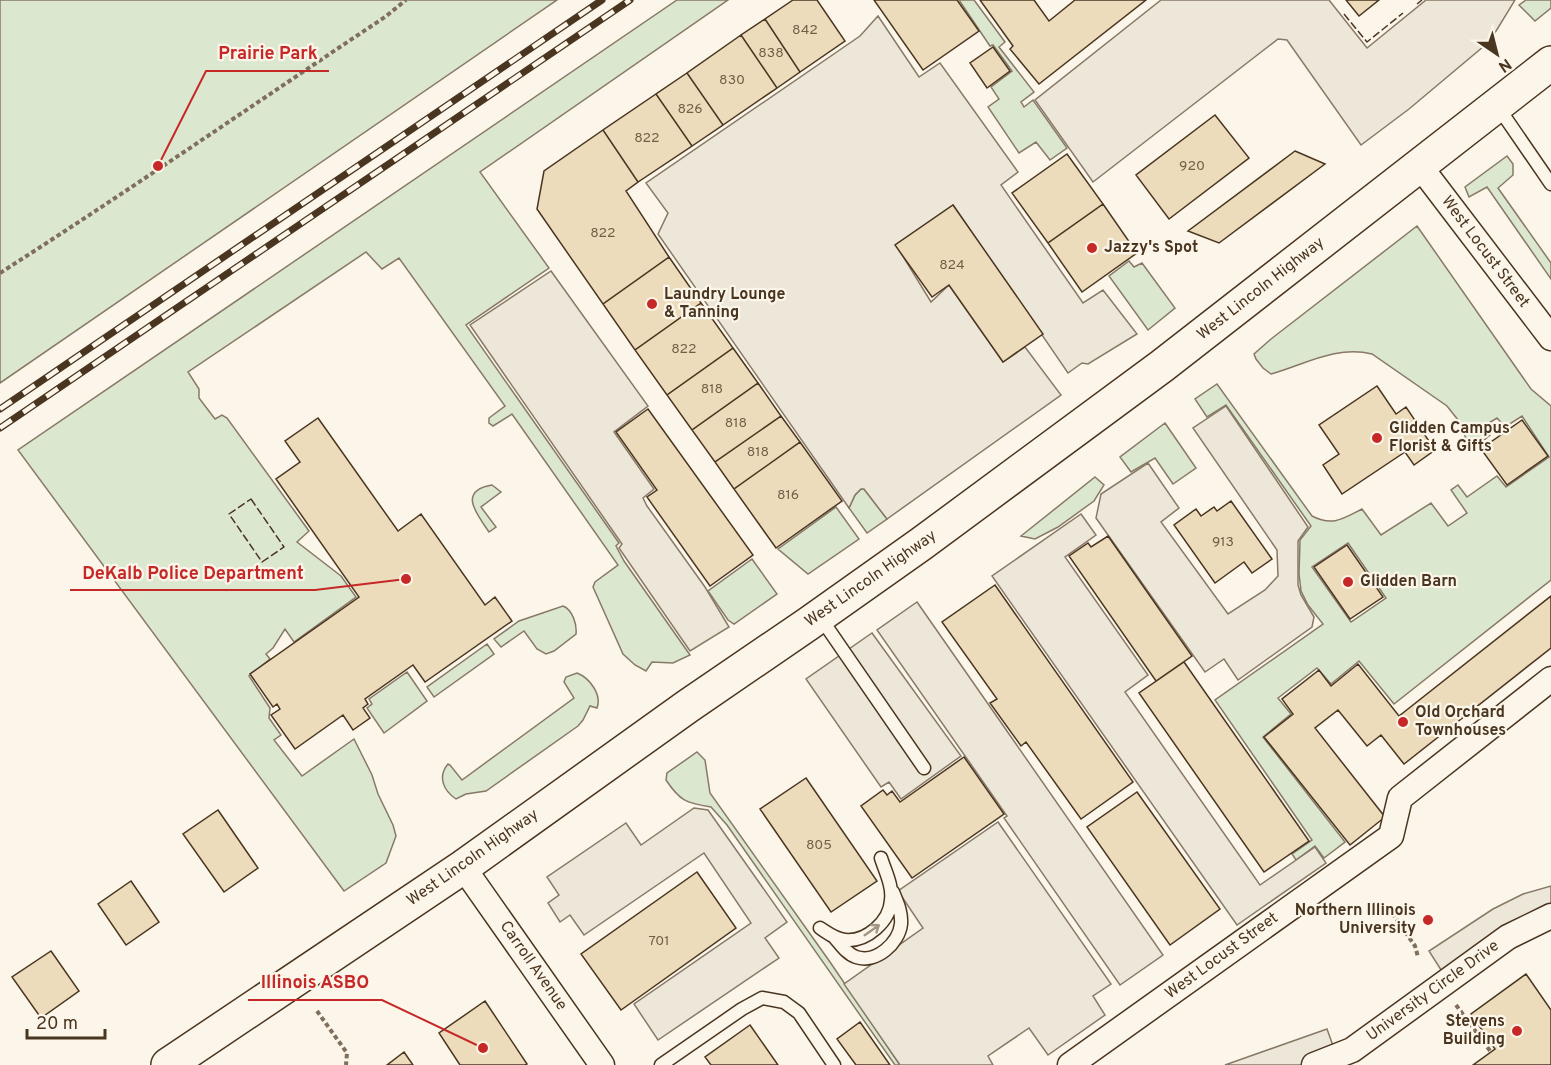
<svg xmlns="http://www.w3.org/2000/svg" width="1551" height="1065" viewBox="0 0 1551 1065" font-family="Overpass,sans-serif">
	<rect width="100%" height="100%" fill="#fbf6e9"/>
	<path fill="#dce7d0" stroke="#887966" stroke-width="1.5" fill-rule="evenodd" d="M0 0H557L0 383Z
		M677 0H728L480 172 549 268 466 325 619 543 616 546 624 561 690 655 673 663 652 662 646 671 635 665 623 654 593 587 595 582 618 565 512 414 493 426 489 423V418L505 406 399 258 382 269 366 252 188 372 199 389V398L215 419 222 415 227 418 309 531 297 542 341 576 356 597 294 642 285 629 273 648 266 654 270 659 249 676 270 708 269 718 281 735 274 740 302 776 354 739 372 775 378 794 393 825 396 836 386 863 344 891 18 450Z
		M959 0H974L1005 42 999 47 1034 92 1021 102 1024 107 1033 100 1067 148 1050 160 1036 142 1019 153 988 107 999 99 991 87 1012 71 993 45 990 46Z
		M1526 0H1551V8L1535 21 1519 5Z
		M1507 156 1513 164V175L1498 188 1551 263V279L1487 187 1469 197 1465 187Z
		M1417 226 1531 389 1551 406V580L1394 704 1359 661 1331 684 1317 668 1278 698 1291 714 1263 737 1345 842 1324 858 1315 846 1296 860 1292 854 1312 840 1215 700 1323 624 1308 605 1301 591 1299 574 1300 540 1311 526 1226 405 1207 417 1195 399 1217 384 1312 516C1333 527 1344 518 1362 509L1381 535 1431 503 1448 526 1467 513 1451 490 1458 485 1467 497 1497 476 1506 487 1549 457 1522 416 1505 427 1497 418 1484 426 1490 435 1476 447 1470 439 1467 441 1458 420 1447 406 1372 354C1336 345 1304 365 1271 374L1263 368 1256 359 1254 354 1271 339ZM1348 543 1386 598 1351 622 1312 567Z
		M1129 261 1134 267 1142 263 1175 308 1148 330 1109 276Z
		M1165 423 1196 468 1173 484 1155 458 1131 472 1120 457Z
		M1095 477 1104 485 1094 501 1058 527 1035 539 1021 536Z
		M492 485 501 492 481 507 496 527 489 532C477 514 457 491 492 485Z
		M861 489H864L887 519 867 533 849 508 855 495Z
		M836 507 859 539 808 574 778 549Z
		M752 559 777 594 734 624 728 620 708 591Z
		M563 606C573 610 577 625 576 634L554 651 546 654 537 649 524 631 501 647 494 639 519 621Z
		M487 644 494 654 434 697 427 687Z
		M407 672 427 701 384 733 367 708 372 704 369 699Z
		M577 673C590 678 602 695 597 708L590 706 583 720 578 726 486 791 466 794 456 799C444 791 437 777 448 764L450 765 462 780 574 698 564 682 566 677Z
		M697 752 705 760 710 793 830 962 900 1065H895L727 825 711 807C686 803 680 801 666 780L667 773Z"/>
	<path fill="#ede7d9" stroke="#887966" stroke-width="1.5" d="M1161 0H1329L1367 48 1426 0H1515L1490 41 1409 109 1361 145 1287 40 1278 39 1093 182 1035 100Z
		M878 16 919 77 940 63 1018 172 1001 185 1083 303 1103 290 1137 334 1088 364 1082 363 1068 373 953 205 896 245 931 302 949 285 1003 362 1025 347 1061 395 887 519 864 489H861L855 495 849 508 658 234 668 213 646 183 860 36Z
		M551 271 648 406 614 432 654 489 643 498 647 506 705 587 729 627 690 651 619 548 622 544 470 325Z
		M1226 406 1308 527 1298 541V585L1301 595 1314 617 1312 627 1238 680 1224 659 1205 672 1096 518 1101 494 1148 463 1179 508 1161 522 1228 614 1265 590 1278 576 1277 550 1193 428Z
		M1081 514 1096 535 1065 557 1148 675 1125 692 1260 885 1315 847 1326 863 1237 925 992 576Z
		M917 602 1163 955 1120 985 1004 818 1007 816 877 630Z
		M872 633 961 756 901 799 889 782 881 787 806 679Z
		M694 808 708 810 787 922 765 938 779 958 658 1040 634 1004 751 923 704 853 584 935 570 915 560 922 548 903 559 895 547 877 626 823 641 845Z
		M998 822 1111 984 1093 996 1105 1015 1048 1055 1029 1028 988 1056 993 1065H900L844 984 923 928 898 891Z
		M1551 886V912L1443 973 1429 951 1493 909 1523 894Z
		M1327 1029 1336 1054 1306 1065H1225Z"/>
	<path fill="#ecdcbc" stroke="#4a3520" stroke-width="1.5" d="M793 0H817L845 41 800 72 765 19Z
		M874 0H957L979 31 923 70Z
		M980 0H1034L1049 21 1075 0H1146L1039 84 1010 49 1013 46Z
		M1346 0H1379L1359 16Z
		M765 19 800 72 777 88 741 35Z
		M741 35 777 88 723 125 687 73Z
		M993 47 1010 71 987 88 970 63Z
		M687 73 723 125 692 146 656 94Z
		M656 94 692 146 638 182 603 130Z
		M1215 115 1249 158 1169 219 1136 175Z
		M603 130 638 182 626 191 669 257 603 304 537 209 544 171Z
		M1295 151 1325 164 1219 243 1188 231Z
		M1067 154 1103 204 1048 243 1012 193Z
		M1103 204 1137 253 1082 292 1048 243Z
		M953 205 1043 334 1003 362 949 285 932 297 895 245Z
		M669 257 701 303 635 350 603 304Z
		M701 303 733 348 667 395 635 350Z
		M733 348 758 383 692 430 667 395Z
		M758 383 781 416 715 462 692 430Z
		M1377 386 1396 414 1406 407 1435 450 1414 465 1405 452 1342 494 1323 465 1339 454 1319 425Z
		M648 409 753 555 710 586 647 497 657 490 616 432Z
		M781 416 800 442 734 489 715 462Z
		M318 418 398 531 421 514 485 605 495 597 512 621 425 682 413 665 365 699 368 704 363 708 370 718 353 730 343 715 295 749 271 715 280 709 277 704 273 707 250 674 359 597 276 479 300 462 285 441Z
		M1522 420 1548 456 1507 485 1481 449Z
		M800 442 842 501 776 548 734 489Z
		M1231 501 1272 559 1252 573 1244 562 1215 583 1174 525 1196 509 1201 516 1214 507 1217 511Z
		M1108 536 1192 656 1156 681 1069 556 1088 543 1091 547Z
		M1347 545 1383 597 1350 619 1314 567Z
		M995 585 1133 782 1081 819 1026 742 1021 746 990 703 997 699 942 622Z
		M1551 596V648L1404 764 1381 735 1367 746 1338 710 1315 728 1385 817 1350 845 1264 737 1293 714 1282 699 1319 670 1331 686 1358 664 1399 716Z
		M1184 662 1309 841 1264 872 1139 693Z
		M964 757 1004 814 912 878 861 806 883 790 887 795 892 791 900 802Z
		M806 778 877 881 831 912 760 809Z
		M1137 792 1220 909 1170 945 1087 827Z
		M218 810 258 868 224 892 183 834Z
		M697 872 736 928 621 1010 581 954Z
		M131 881 159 922 126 945 98 904Z
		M51 951 79 991 41 1018 12 977Z
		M1526 974 1551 1010V1065H1473L1495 1049 1471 1014Z
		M485 1001 527 1064 525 1065H460L439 1033Z
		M860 1022 890 1065H856L837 1039Z
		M750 1025 778 1065H711L705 1057Z
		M404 1052 413 1065H387Z"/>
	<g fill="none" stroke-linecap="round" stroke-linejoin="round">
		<g stroke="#4a3520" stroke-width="15">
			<path id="lane" d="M1498 107 1551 184
				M820 617 924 768
				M820 928C828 933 835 939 845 940 867 942 890 921 891 900 893 886 885 871 881 858
				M835 938C841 945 847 954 856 957 876 964 899 943 901 924 902 912 897 902 893 892
				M661 1065 742 1009 762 998 784 1002 799 1013 834 1065"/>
		</g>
		<g stroke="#4a3520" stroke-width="27">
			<path id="street" d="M1419 165 1551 338
				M463 867 602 1065
				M1070 1065 1391 836 1400 798 1551 679
				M1314 1065 1352 1050 1508 937 1551 916"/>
		</g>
		<g stroke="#4a3520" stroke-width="36">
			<path id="primary" d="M168 1065 463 867 688 706 808 624 921 544 1162 366 1551 63"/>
		</g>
		<path stroke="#7f6f5c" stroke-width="4" stroke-dasharray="4.5 3" stroke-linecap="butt" d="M0 273C130 190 257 102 385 17L406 0
			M1388 907 1415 946 1418 957
			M1456 1005 1491 1052
			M317 1011 347 1053 346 1065"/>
		<use href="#lane" stroke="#fbf6e9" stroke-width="12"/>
		<use href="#street" stroke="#fbf6e9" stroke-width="24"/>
		<use href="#primary" stroke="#fbf6e9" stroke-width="33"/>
		<g stroke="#4a3520" stroke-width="7">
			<path id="rail" d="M0 409 602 0
				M0 428 630 0"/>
		</g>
		<use href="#rail" stroke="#fbf6e9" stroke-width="4.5" stroke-dasharray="14" stroke-linecap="butt"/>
		<path stroke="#4a3520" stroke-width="1.5" stroke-dasharray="8 3" stroke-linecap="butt" d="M1417 4 1422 0
			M1344 14 1367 42 1403 13
			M251 499 284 547 262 562 229 514Z"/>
	</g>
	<defs><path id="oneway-shaft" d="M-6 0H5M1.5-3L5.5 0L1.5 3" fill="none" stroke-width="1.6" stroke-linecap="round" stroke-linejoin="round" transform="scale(1.5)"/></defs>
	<use stroke="#a29684" href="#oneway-shaft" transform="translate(872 930) rotate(-35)"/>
	<g fill="#c62828" stroke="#fbf6e9" stroke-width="2">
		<circle cx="1092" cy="248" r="6"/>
		<circle cx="652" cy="304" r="6"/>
		<circle cx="1377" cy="438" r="6"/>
		<circle cx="1348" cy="582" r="6"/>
		<circle cx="1403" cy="722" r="6"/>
		<circle cx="1428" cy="920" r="6"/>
		<circle cx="1517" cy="1031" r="6"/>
	</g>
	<g text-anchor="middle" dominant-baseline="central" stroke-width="4.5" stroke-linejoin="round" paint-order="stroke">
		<g font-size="14" fill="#725f47">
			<text x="805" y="30">842</text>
			<text x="771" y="53">838</text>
			<text x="732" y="80">830</text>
			<text x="690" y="109">826</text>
			<text x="647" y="138">822</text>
			<text x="1192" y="166">920</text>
			<text x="603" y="233">822</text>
			<text x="952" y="265">824</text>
			<text x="684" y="349">822</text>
			<text x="712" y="389">818</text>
			<text x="736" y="423">818</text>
			<text x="758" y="452">818</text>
			<text x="788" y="495">816</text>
			<text x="1223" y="542">913</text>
			<text x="819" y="845">805</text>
			<text x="659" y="941">701</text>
		</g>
		<g font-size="16" font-weight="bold" fill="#4a3520" stroke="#fbf6e9" text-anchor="start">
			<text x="1104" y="248">Jazzy's Spot</text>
			<text x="664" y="295">Laundry Lounge<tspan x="664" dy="18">&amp; Tanning</tspan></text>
			<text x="1389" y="429">Glidden Campus<tspan x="1389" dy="18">Florist &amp; Gifts</tspan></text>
			<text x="1360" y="582">Glidden Barn</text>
			<text x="1415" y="713">Old Orchard<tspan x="1415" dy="18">Townhouses</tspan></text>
			<text x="1416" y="911" text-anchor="end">Northern Illinois<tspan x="1416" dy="18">University</tspan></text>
			<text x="1505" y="1022" text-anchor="end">Stevens<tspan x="1505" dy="18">Building</tspan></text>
		</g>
		<g font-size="16" fill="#4a3520" stroke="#fbf6e9">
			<text transform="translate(1485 252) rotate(53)">West Locust Street</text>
			<text transform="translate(1261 289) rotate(-38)">West Lincoln Highway</text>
			<text transform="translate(871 579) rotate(-35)">West Lincoln Highway</text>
			<text transform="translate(473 858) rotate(-35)">West Lincoln Highway</text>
			<text transform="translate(1222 956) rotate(-36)">West Locust Street</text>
			<text transform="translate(533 966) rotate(55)">Carroll Avenue</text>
			<text transform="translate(1433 991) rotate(-36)">University Circle Drive</text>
		</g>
	</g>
	<path fill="none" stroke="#c62828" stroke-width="2" d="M158 166L206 71H329M406 579L315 590H70M483 1048L382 1000H248"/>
	<g fill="#c62828" stroke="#fbf6e9" stroke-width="2">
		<circle cx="158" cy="166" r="6"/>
		<circle cx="406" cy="579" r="6"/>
		<circle cx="483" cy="1048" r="6"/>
	</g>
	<g font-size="18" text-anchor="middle" font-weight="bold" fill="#c62828" stroke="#fbf6e9" stroke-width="4.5" stroke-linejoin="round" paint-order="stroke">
		<text x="268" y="59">Prairie Park</text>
		<text x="193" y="579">DeKalb Police Department</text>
		<text x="315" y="988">Illinois ASBO</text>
	</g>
	<g transform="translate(1497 54) rotate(145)" stroke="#fbf6e9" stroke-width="4.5" paint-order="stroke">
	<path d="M0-4.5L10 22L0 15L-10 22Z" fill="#4a3520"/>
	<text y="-9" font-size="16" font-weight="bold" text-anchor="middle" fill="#4a3520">N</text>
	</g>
	<path d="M27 1029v9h78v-9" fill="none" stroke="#4a3520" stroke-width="3"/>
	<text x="36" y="1029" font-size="18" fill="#4a3520" stroke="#fbf6e9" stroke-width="4.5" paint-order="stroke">20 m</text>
</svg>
